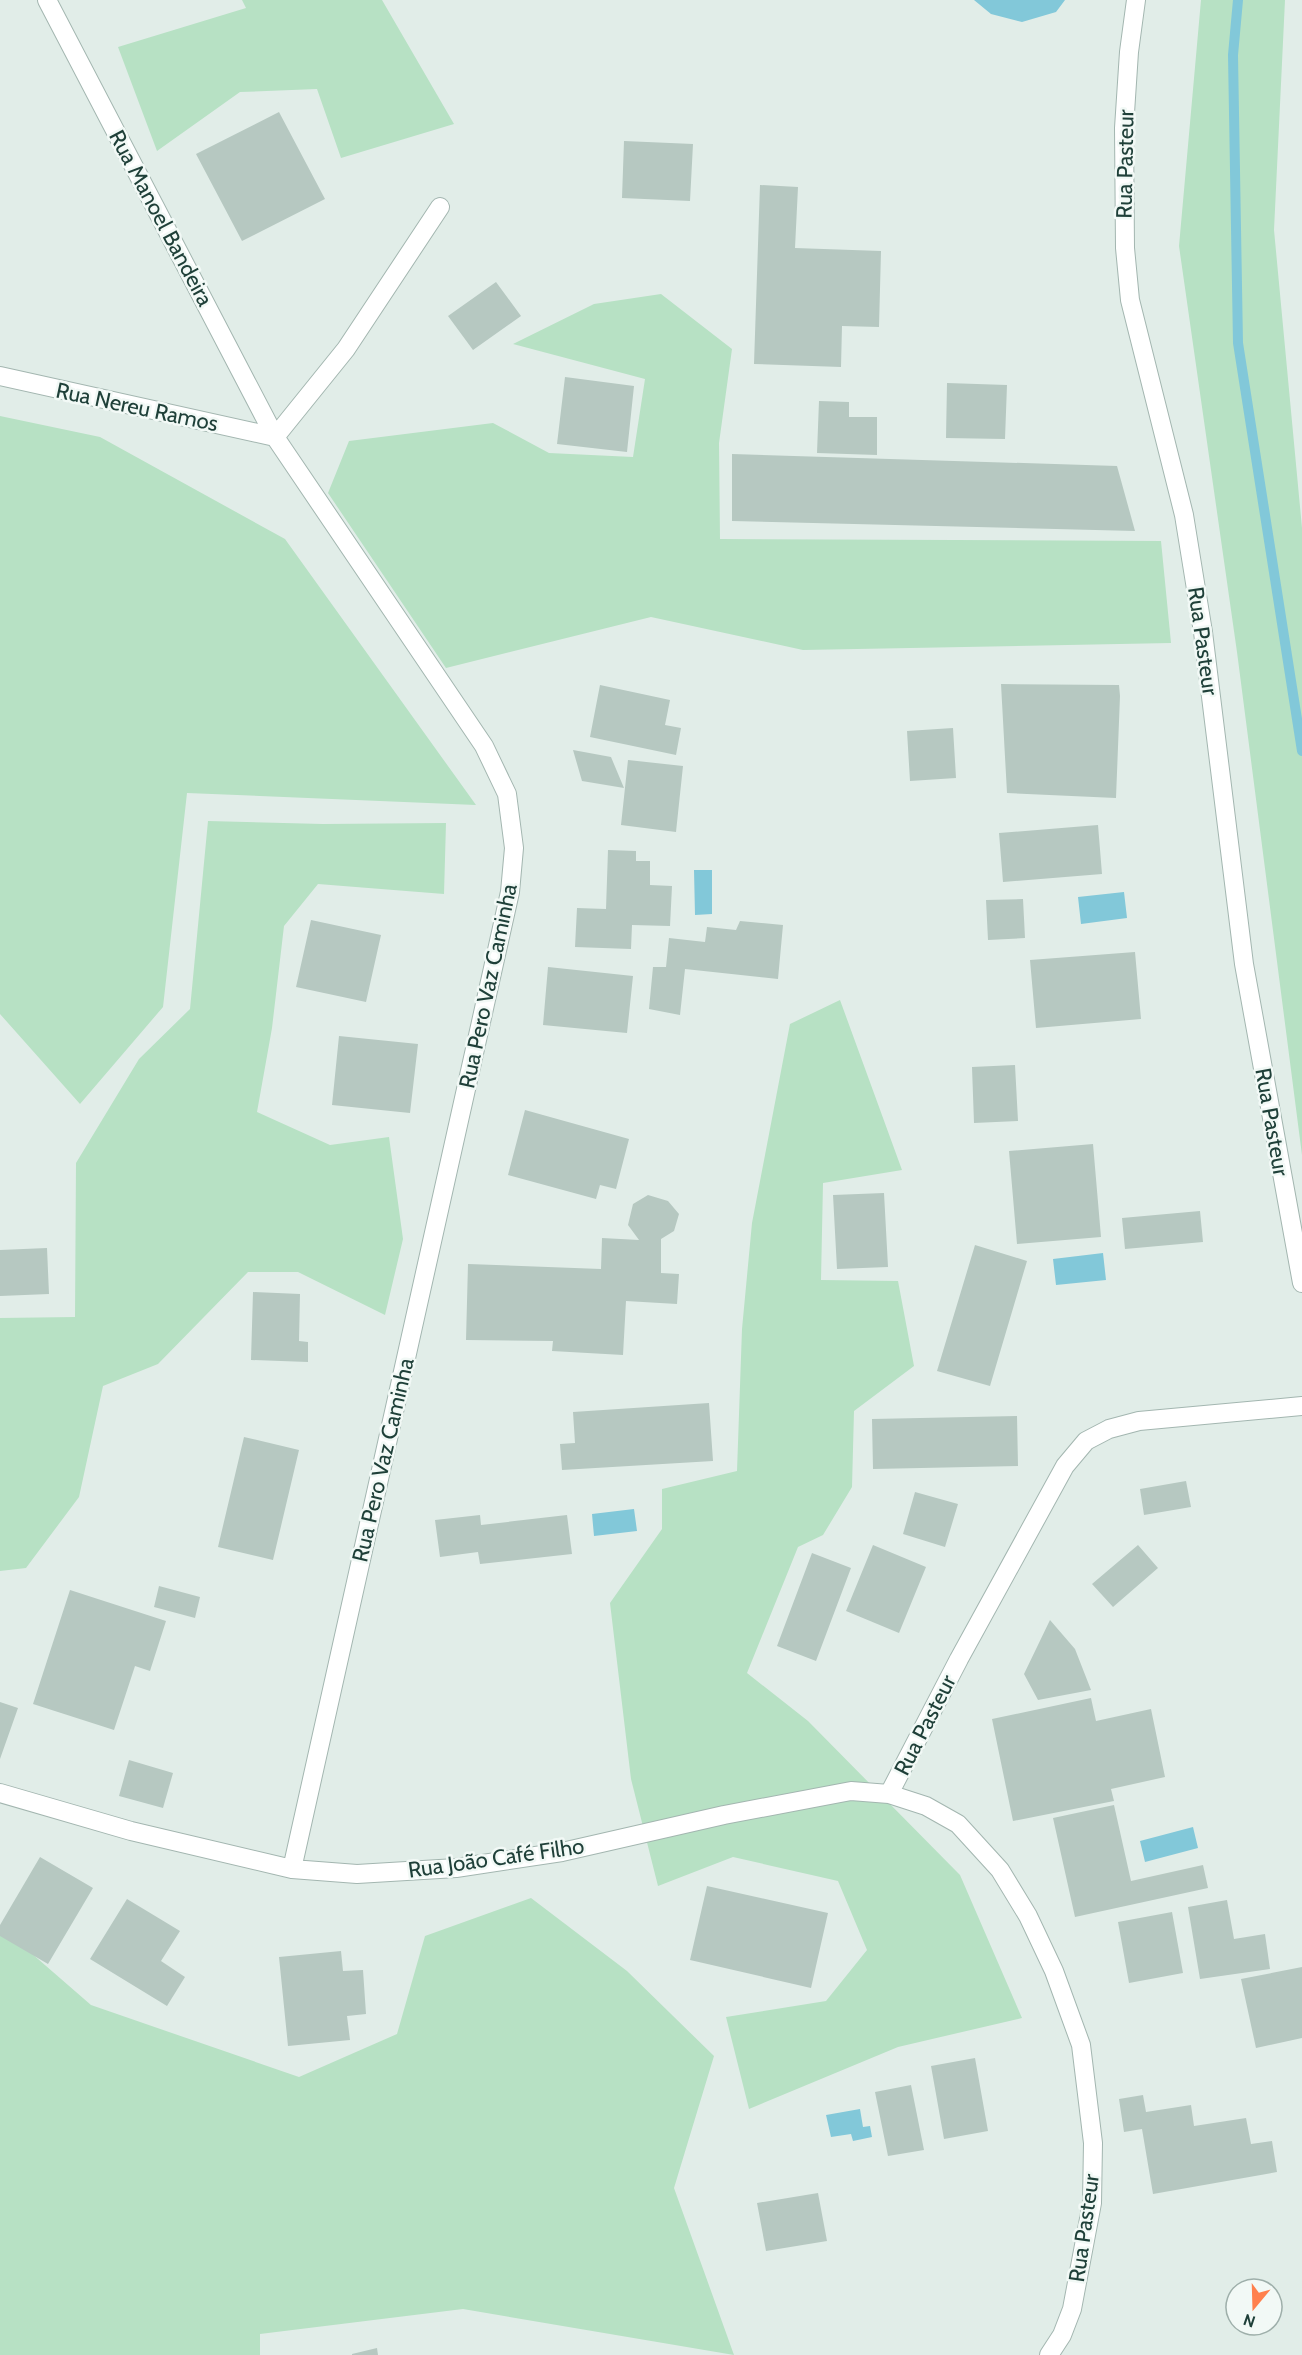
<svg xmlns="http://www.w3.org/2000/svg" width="1302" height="2355" viewBox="0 0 1302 2355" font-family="Cabin,sans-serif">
	<rect width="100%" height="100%" fill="#e1ede8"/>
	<path fill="#b7e1c4" d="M242 0H382L454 124 341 158 317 89 240 92 157 151 118 47 246 8Z
		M1201 0H1285L1274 230 1302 528V1155L1237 652 1179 246Z
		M661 294 732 349 719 443 720 539 1161 541 1171 643 803 650 651 617 446 668 328 493 349 441 493 423 549 453 633 457 645 379 513 344 594 304Z
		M0 416 100 437 285 539 476 805 187 793 163 1007 80 1104 0 1014Z
		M208 821 323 824 446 823 444 894 318 884 284 926 272 1028 257 1112 330 1145 389 1137 403 1239 385 1315 298 1272H248L158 1364 103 1386 79 1497 26 1568 0 1571V1318L75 1317 76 1163 139 1059 190 1009Z
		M840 1000 902 1170 823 1183 821 1280 898 1281 914 1366 854 1411 852 1487 823 1535 798 1547 747 1673 808 1721 960 1875 1022 2018 898 2047 749 2109 726 2017 826 2001 867 1950 838 1881 733 1857 658 1886 631 1779 610 1603 662 1529V1489L737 1471 742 1329 752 1223 790 1024Z
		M531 1898 627 1971 714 2056 674 2188 734 2355 463 2309 260 2334V2355H0V1926L91 2005 299 2077 397 2034 425 1936Z"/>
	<path fill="#82c8d9" d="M974 0H1065L1056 12 1022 22 991 14Z
		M694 870H712V914L695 915Z
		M1124 892 1127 918 1081 924 1078 897Z
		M1103 1253 1106 1280 1056 1285 1053 1259Z
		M634 1509 637 1531 594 1536 592 1514Z
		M1193 1827 1198 1848 1145 1862 1140 1841Z
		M860 2109 863 2127 870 2126 872 2137 853 2141 851 2134 831 2137 826 2115Z"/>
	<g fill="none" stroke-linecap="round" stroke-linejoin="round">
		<path stroke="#82c8d9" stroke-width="10" d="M1238 0 1233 55 1238 343 1302 751"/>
	</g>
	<path fill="#b6c8c1" d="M279 112 325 199 242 241 196 154Z
		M624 141 693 144 690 201 622 198Z
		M760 185 798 187 795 248 881 251 879 327 842 326 841 367 754 364Z
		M496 282 521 316 473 350 448 316Z
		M565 377 634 386 627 452 557 444Z
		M947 383 1007 385 1005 439 946 438Z
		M819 401 849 402V417H877V455L817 453Z
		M732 454 1117 466 1135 531 732 521Z
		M1001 684 1119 685 1120 696 1116 798 1007 793Z
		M600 685 670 700 665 725 681 728 676 755 590 737Z
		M953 728 956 778 910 781 907 731Z
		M573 750 611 757 624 788 582 781Z
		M628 760 683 766 676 832 621 825Z
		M1098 825 1102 874 1003 882 999 833Z
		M608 850 636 851V861H650V885L672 886 670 926 632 925 631 949 575 947 577 908 606 909Z
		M1023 899 1025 938 988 940 986 900Z
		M311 920 381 935 366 1002 296 987Z
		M740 921 783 925 778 979 685 969 680 1015 649 1009 653 967H666L669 938 705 942 707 927 736 930Z
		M1135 952 1141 1019 1036 1028 1030 960Z
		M548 967 633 976 627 1033 543 1025Z
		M339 1036 418 1044 410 1113 332 1105Z
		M1015 1065 1018 1121 974 1123 972 1067Z
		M525 1110 629 1139 616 1189 600 1185 596 1199 508 1175Z
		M1093 1144 1101 1237 1017 1244 1009 1151Z
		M884 1193 888 1267 837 1269 833 1195Z
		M648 1195 668 1201 679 1214 674 1231 661 1239V1273L679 1274 677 1304 626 1301 623 1355 552 1351 553 1341 466 1340 468 1264 601 1269 602 1238 639 1240 628 1225 633 1204Z
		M1200 1211 1203 1242 1125 1249 1122 1218Z
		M975 1245 1027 1261 990 1386 937 1371Z
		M47 1248 49 1294 0 1296V1250Z
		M253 1292 300 1294 299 1341 308 1342V1362L251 1360Z
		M709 1403 713 1461 562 1470 560 1444 575 1443 573 1412Z
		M1017 1416 1018 1466 873 1469 872 1419Z
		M244 1437 299 1450 273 1560 218 1547Z
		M1186 1481 1191 1507 1144 1515 1140 1489Z
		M915 1492 958 1504 945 1547 903 1534Z
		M480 1515 481 1525 567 1515 572 1554 480 1564 478 1552 440 1557 435 1520Z
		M873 1545 926 1567 899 1633 846 1611Z
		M1138 1545 1158 1568 1113 1607 1092 1584Z
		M812 1553 851 1568 816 1661 777 1646Z
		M159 1586 200 1597 195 1618 154 1607Z
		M70 1590 166 1621 150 1671 135 1666 114 1730 33 1704Z
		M1050 1620 1075 1649 1091 1690 1038 1700 1024 1674Z
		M1091 1698 1096 1721 1151 1709 1165 1777 1111 1789 1114 1801 1013 1821 992 1719Z
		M0 1702 18 1708 0 1759Z
		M129 1760 173 1773 163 1808 119 1796Z
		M1114 1805 1131 1881 1203 1865 1208 1888 1075 1917 1053 1818Z
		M40 1857 93 1888 48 1964 0 1936V1925Z
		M707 1886 828 1913 811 1988 690 1960Z
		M127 1899 180 1931 161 1961 185 1977 167 2006 90 1959Z
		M1227 1900 1234 1939 1265 1934 1270 1969 1200 1979 1188 1907Z
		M1172 1912 1183 1973 1129 1983 1118 1922Z
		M341 1951 343 1971 363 1970 366 2014 347 2016 350 2040 288 2046 279 1957Z
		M1302 1967V2038L1256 2048 1241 1979Z
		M975 2058 988 2131 944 2139 931 2066Z
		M911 2085 924 2150 888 2156 875 2092Z
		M1143 2095 1146 2112 1191 2105 1194 2126 1246 2118 1251 2144 1272 2141 1277 2172 1153 2194 1142 2129 1124 2132 1119 2099Z
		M818 2193 827 2241 766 2251 757 2203Z
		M377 2348 378 2355H352V2354Z"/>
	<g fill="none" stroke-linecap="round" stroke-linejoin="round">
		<g stroke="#a3b6b0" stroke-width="20">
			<path id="minor" d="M47 0 275 437 484 746 507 794 514 848 510 892 292 1869
				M1136 0 1129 52 1124 128 1125 248 1130 300 1184 515 1203 632 1244 964 1302 1283
				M0 376 275 437
				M275 437 346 349 440 207
				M0 1793 131 1831 292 1869 357 1874 456 1868 562 1852 724 1815 851 1791 889 1794 926 1806 958 1824 1000 1870 1028 1916 1054 1971 1081 2045 1093 2143 1092 2203 1072 2309 1062 2335 1049 2355
				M889 1794 959 1659 1065 1466 1086 1441 1109 1429 1139 1421 1302 1406"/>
		</g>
		<use href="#minor" stroke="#fff" stroke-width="18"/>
	</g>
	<g text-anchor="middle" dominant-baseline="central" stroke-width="5" stroke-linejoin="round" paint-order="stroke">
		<g font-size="22" fill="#1f4039" stroke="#f2f9f6">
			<text transform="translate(1125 164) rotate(-89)">Rua Pasteur</text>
			<text transform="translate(161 218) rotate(62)">Rua Manoel Bandeira</text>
			<text transform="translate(137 407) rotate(12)">Rua Nereu Ramos</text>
			<text transform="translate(1203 641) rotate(82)">Rua Pasteur</text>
			<text transform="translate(488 986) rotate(-78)">Rua Pero Vaz Caminha</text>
			<text transform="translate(1272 1122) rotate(80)">Rua Pasteur</text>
			<text transform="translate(383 1460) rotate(-77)">Rua Pero Vaz Caminha</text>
			<text transform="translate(925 1725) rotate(-63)">Rua Pasteur</text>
			<text transform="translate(496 1858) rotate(-8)">Rua João Café Filho</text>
			<text transform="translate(1084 2228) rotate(-82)">Rua Pasteur</text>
		</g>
	</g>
	<g transform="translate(1254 2307) rotate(199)"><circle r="28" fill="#f2f9f6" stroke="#9eafaa" stroke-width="1.5"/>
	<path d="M0-4.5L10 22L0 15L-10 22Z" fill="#ff804d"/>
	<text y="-9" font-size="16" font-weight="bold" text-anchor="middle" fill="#1f4039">N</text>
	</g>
</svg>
